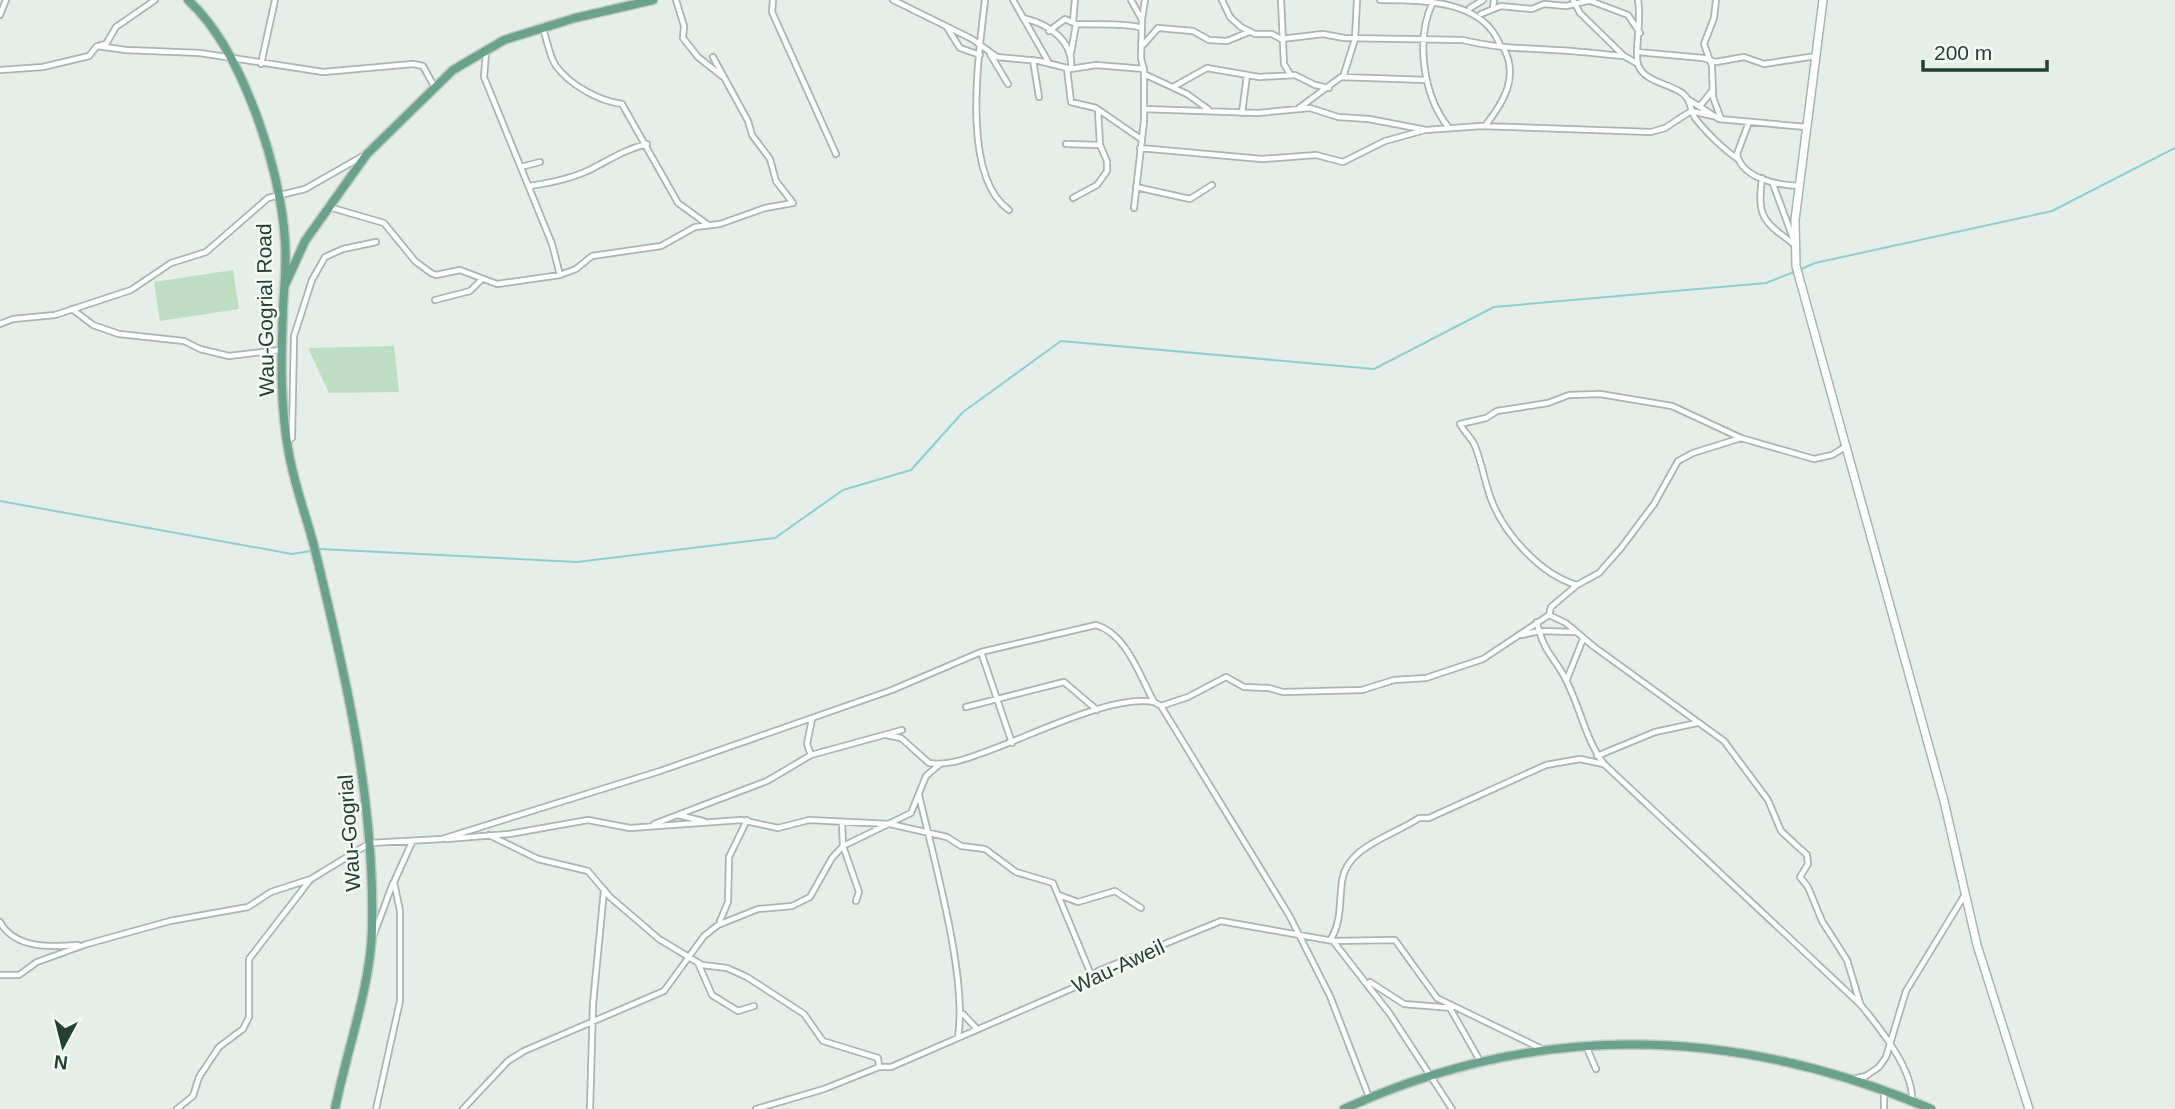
<svg xmlns="http://www.w3.org/2000/svg" width="2175" height="1109" viewBox="0 0 2175 1109" font-family="Helvetica,sans-serif">
	<rect width="100%" height="100%" fill="#e5eee9"/>
	<path fill="#bedec3" d="M233 270 239 309 160 321 154 282Z
		M394 346 399 392 329 393 308 348Z"/>
	<g fill="none" stroke-linecap="round" stroke-linejoin="round">
		<path stroke="#8fcfd1" stroke-width="2" d="M1799 270 1815 263 2052 211 2175 148
			M0 501 292 554 311 551
			M320 549 577 562 775 538 843 490 911 470 963 412 1061 341 1374 369 1494 307 1766 283 1794 272"/>
		<g stroke="#a7b6af" stroke-width="8">
			<path id="street" d="M676 0 684 26 683 38 698 57 722 76
				M773 0 772 12 836 154
				M893 0 972 39 997 57 1039 61 1071 69 1096 65 1144 69
				M985 0C979 53 960 176 1009 210
				M1013 0 1049 63
				M1131 0 1142 20 1141 58 1144 71V121L1134 208
				M1222 0 1230 17 1241 27 1255 34H1272L1281 39 1323 34 1344 38 1463 40C1502 50 1541 48 1581 52 1596 53 1609 55 1624 56L1638 64
				M1281 0 1284 64 1290 74
				M1380 0C1424 0 1483 0 1500 45
				M1573 0 1580 13 1623 55
				M1588 0 1628 15 1640 33
				M1638 0C1642 20 1634 54 1638 65 1646 85 1676 83 1687 98 1691 104 1691 112 1695 118 1705 131 1724 150 1738 159
				M1716 0 1714 18 1704 44 1712 66 1713 97 1721 119
				M1433 2C1415 39 1423 96 1449 128
				M1493 7 1494 0
				M1470 8 1483 0
				M1481 14 1501 6 1532 9 1544 4 1566 6 1592 0
				M0 15 6 0
				M1023 18C1049 24 1074 41 1071 69
				M1142 19 1145 0
				M1073 21 1075 0
				M543 29C547 39 549 56 556 66 570 85 599 101 622 104L678 203 707 224
				M948 29 960 48 980 55
				M1049 31 1065 19 1076 24
				M1144 44 1158 28 1193 31 1209 40 1227 41 1249 32
				M101 45 106 44 116 27 155 0
				M486 52 484 77 552 244 560 275
				M1638 52 1703 58 1716 62 1744 57 1764 64 1816 56
				M1071 53 1076 24C1092 25 1131 23 1141 28
				M990 54 1008 84
				M1033 60 1039 97
				M261 64 275 0
				M1067 69 1071 102 1096 108 1141 139
				M0 70 43 67 89 56 97 46 126 50 200 53 323 72 413 64 423 66 434 86
				M1144 74 1187 94 1208 109
				M1343 77 1355 39 1357 0
				M1173 87 1207 68 1259 77 1295 75 1315 85 1329 88
				M1689 100 1719 119 1806 127
				M1700 106 1712 91
				M1299 108 1341 77 1427 80
				M1144 109 1258 113 1310 108 1338 117 1369 119 1426 130 1481 126 1651 132 1665 128 1691 111 1713 116
				M1242 113 1247 75
				M1749 122 1737 154C1742 179 1778 185 1799 186
				M1485 126C1503 103 1520 77 1503 47
				M1066 144 1100 145
				M1140 148 1262 159 1316 155 1343 162 1385 141 1425 130
				M521 167 540 162
				M1762 178C1757 218 1763 221 1795 245
				M1773 184 1793 238
				M529 186C551 183 578 177 597 166 614 157 627 149 647 144
				M1136 187 1190 199 1212 185
				M1073 198 1097 185 1107 171V161L1100 145 1098 110
				M329 207 384 223 415 261 431 273 436 275 460 270 497 284 560 275 576 269 592 256 661 246 695 227 720 224 765 208 793 203 776 181 770 159 752 135 748 121 713 57
				M435 300 470 291 482 279
				M72 309 93 325 119 334 184 341 200 349 229 356 280 350
				M0 324 13 319 55 315 131 290 171 263 206 252 268 198 305 189 363 156
				M1741 438 1693 453 1678 461 1654 504 1621 548 1599 573 1577 585C1541 575 1504 534 1491 499 1485 484 1480 454 1473 442 1469 436 1464 431 1460 424L1486 418 1497 411 1548 403 1569 395 1600 394 1672 406 1741 438 1814 459 1832 455 1845 447
				M287 442 292 438 294 336 312 280 325 257 343 249 376 242
				M1549 615 1566 623 1593 646 1724 741 1768 800 1781 831 1807 855 1808 864 1800 877 1808 887 1822 921 1847 960 1860 1003
				M1537 622 1539 631 1575 632
				M1522 635 1539 631C1547 656 1555 658 1565 678 1580 706 1585 739 1604 764L1860 1004C1879 1027 1914 1070 1912 1101
				M981 652 1012 743
				M1567 679 1583 639
				M1161 706 1188 697 1226 677 1244 687 1269 688 1283 692 1362 690 1394 680 1426 678 1483 659 1549 615 1551 607 1577 585
				M966 707 1064 682 1097 710
				M886 735 901 738 929 763C947 766 966 759 982 753 1027 738 1110 694 1154 702
				M811 755 807 744 812 719
				M1597 756 1655 732 1697 723
				M919 795C933 857 968 978 958 1037
				M678 815 703 821
				M842 822 843 846 859 892 856 901
				M654 824 767 781 811 755 902 730
				M489 835 538 859 588 871 610 897 659 939 702 965 727 968 747 977 804 1014 823 1041 878 1058 879 1067
				M446 839 509 834 588 820 630 828 741 820 778 828 809 820 890 824 947 837 961 846 985 849 1016 872 1053 883 1092 977
				M1059 895 1078 902 1115 891 1141 908
				M720 921 728 902 729 857 747 820
				M0 922C15 949 50 947 78 945
				M374 934 393 883
				M1331 939C1342 920 1339 903 1342 881 1347 846 1393 836 1419 818H1429L1546 765 1580 759 1603 764
				M1333 941 1395 940 1437 998 1542 1049
				M698 963 712 995 738 1011 754 1006
				M0 975H19L37 962 87 944 170 921 248 907 271 892 311 879 370 843 442 839 660 771 892 690 981 652 1096 625C1127 634 1140 677 1154 702L1161 706 1289 915 1330 996 1369 1097
				M1370 982 1404 1004 1452 1008
				M1450 1008 1480 1061
				M963 1014 977 1029
				M1586 1046 1596 1069
				M1853 1079 1866 1076 1879 1067 1886 1057 1906 991 1964 896
				M1884 1092V1109
				M177 1109 193 1096 199 1077 219 1047 243 1029 249 1017V959L310 880
				M376 1109 400 1001V911L394 882 412 842
				M463 1109 508 1061 524 1051 664 991 704 936 718 925 758 909 792 906 810 897 832 858 843 846 911 813 926 776 940 764
				M590 1109 593 1004 604 890
				M756 1109 824 1089 879 1067H891L1089 981 1098 971 1221 921 1333 941 1390 1014 1452 1109"/>
		</g>
		<g stroke="#a3b9af" stroke-width="10">
			<path id="secondary" d="M1823 0 1795 220 1796 266 1944 801 1977 945 2029 1109"/>
		</g>
		<g stroke="#c2cac6" stroke-width="11">
			<path id="primary" d="M188 0C242 49 281 169 285 241 287 264 284 287 283 310 281 358 280 407 289 454 295 488 308 520 316 554 346 677 375 801 372 929 371 985 346 1053 335 1109
				M285 285 305 241 367 154 453 70 504 40 575 18 653 0
				M1344 1109C1539 1020 1735 1026 1931 1109"/>
		</g>
		<use href="#street" stroke="#fff" stroke-width="4.5"/>
		<use href="#secondary" stroke="#fff" stroke-width="7"/>
		<use href="#primary" stroke="#6aa28d" stroke-width="8"/>
	</g>
	<g text-anchor="middle" dominant-baseline="central" stroke-width="5" stroke-linejoin="round" paint-order="stroke">
		<g font-size="21" fill="#244035" stroke="#f6faf7">
			<text transform="translate(265 310) rotate(-91)">Wau-Gogrial Road</text>
			<text transform="translate(349 833) rotate(-94)">Wau-Gogrial</text>
			<text transform="translate(1118 966) rotate(-25)">Wau-Aweil</text>
		</g>
	</g>
	<g transform="translate(63 1046) rotate(187)" stroke="#f6faf7" stroke-width="5" paint-order="stroke">
	<path d="M0-5L12 26L0 18L-12 26Z" fill="#244035"/>
	<text y="-10" font-size="19" font-weight="bold" text-anchor="middle" fill="#244035">N</text>
	</g>
	<path d="M1923 60v10h124v-10" fill="none" stroke="#244035" stroke-width="3.5"/>
	<text x="1934" y="60" font-size="21" fill="#244035" stroke="#f6faf7" stroke-width="5" paint-order="stroke">200 m</text>
</svg>
